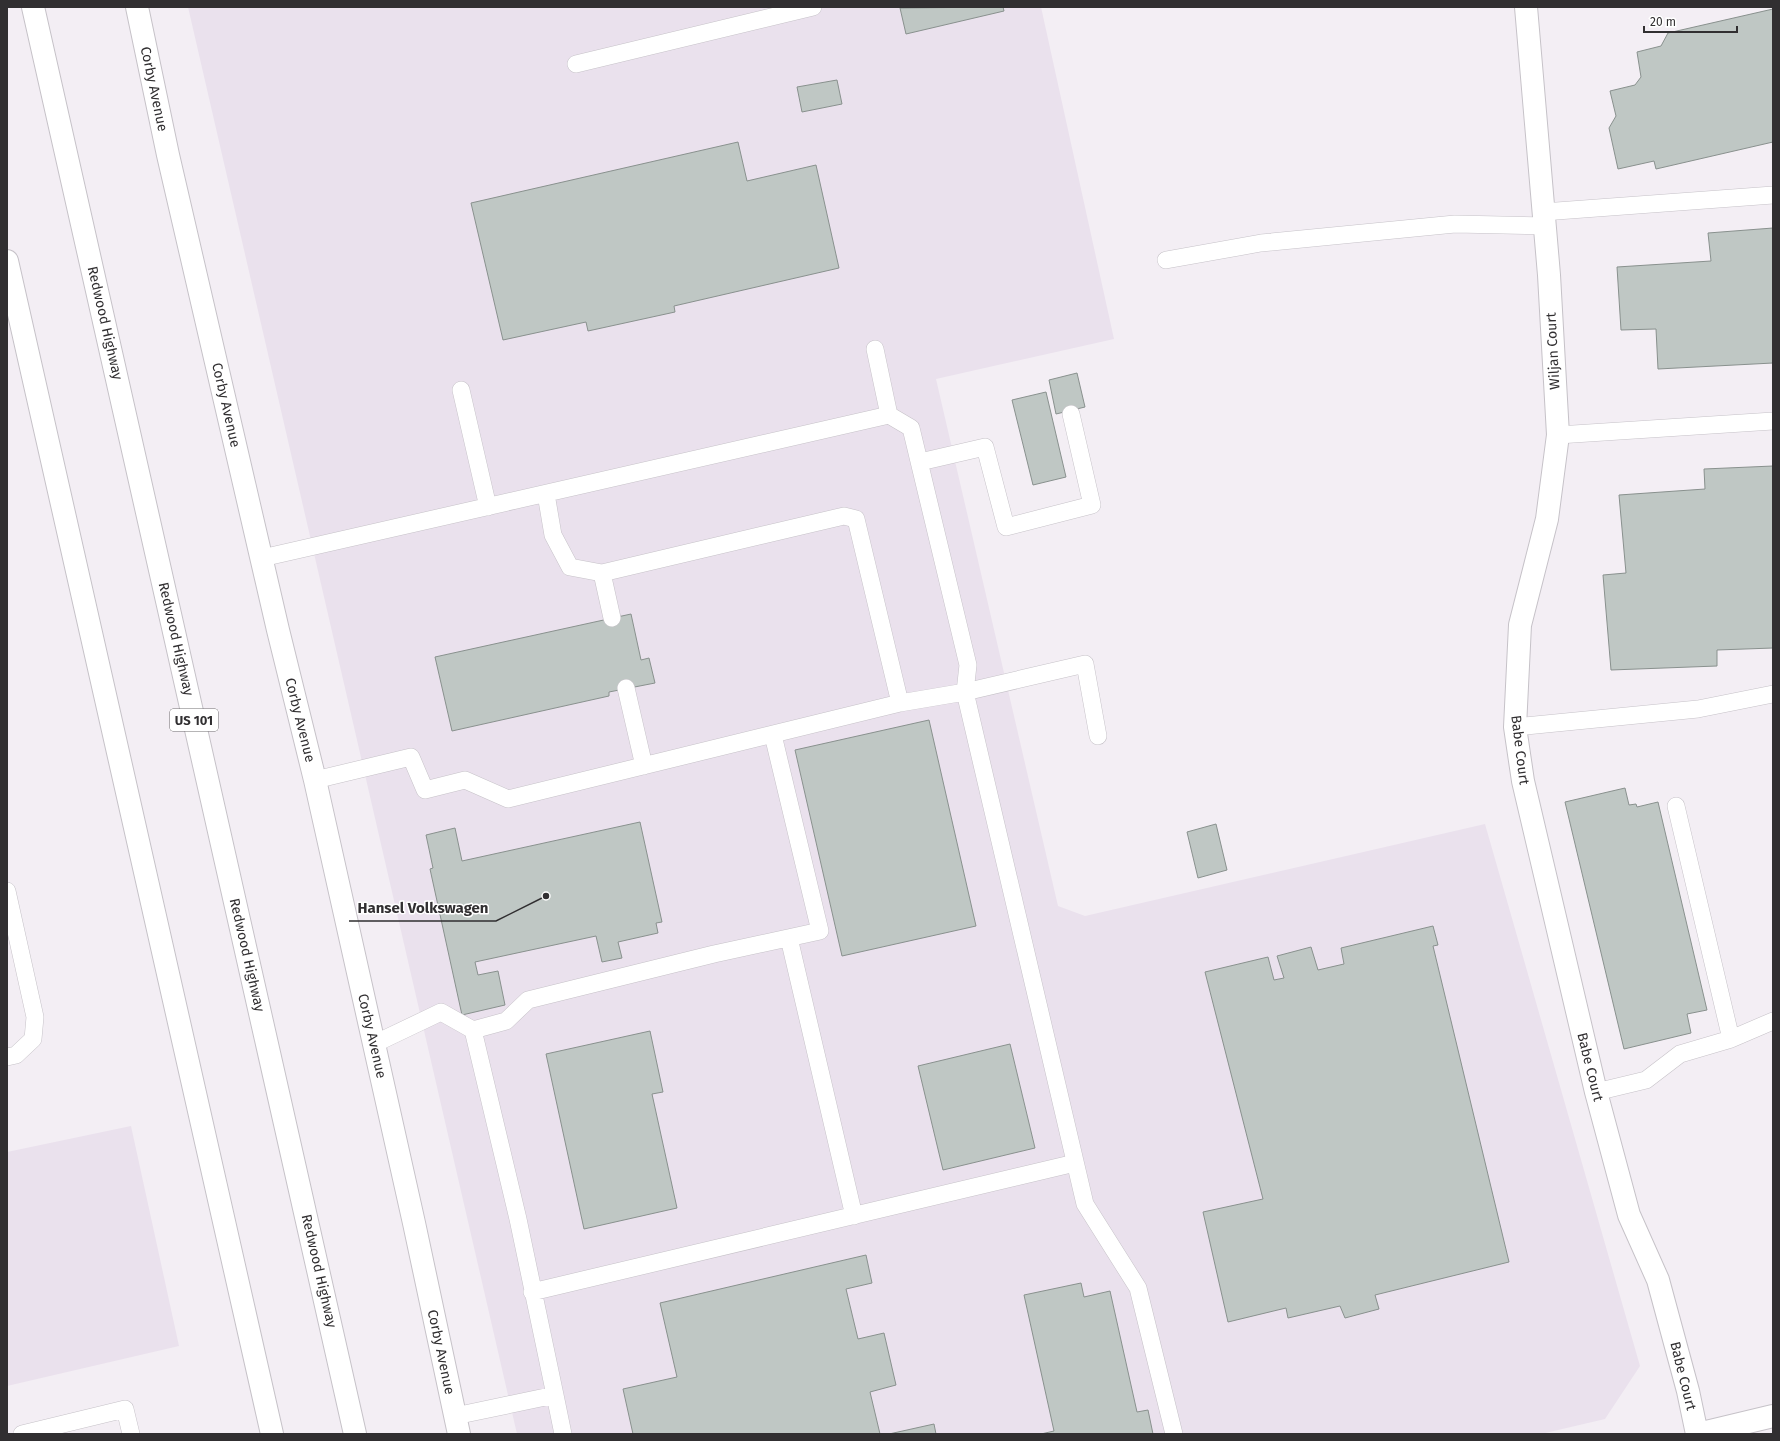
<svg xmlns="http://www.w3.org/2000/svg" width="1780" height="1441" viewBox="0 0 1780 1441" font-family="'Fira Sans',sans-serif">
	<rect width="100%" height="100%" fill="#f3eef4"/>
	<path fill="#eae1ed" d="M188 7H1041L1114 339 936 379 1058 906 1085 916 1485 824 1640 1366 1605 1419 1541 1434H517Z
		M131 1126 179 1346 7 1386V1152Z"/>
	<path fill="#bfc7c4" stroke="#89918e" d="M1003 7 1004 11 906 34 900 8Z
		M1773 9V142L1656 169 1654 161 1618 169 1609 128 1616 116 1610 91 1635 85 1641 77 1637 52 1661 46 1668 33Z
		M837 80 842 104 802 112 797 87Z
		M738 142 747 181 816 165 839 268 674 306 675 312 588 331 586 322 503 340 471 203Z
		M1773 228V363L1658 369 1656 329 1621 330 1617 267 1711 261 1708 233Z
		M1077 373 1085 407 1056 414 1049 380Z
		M1046 392 1066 477 1033 485 1012 400Z
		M1773 466V648L1717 650V666L1611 670 1603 575 1626 573 1619 495 1705 489 1704 469Z
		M631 614 641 660 649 658 655 683 609 692V696L452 731 435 657Z
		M929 720 976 926 842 956 795 750Z
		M1625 788 1629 805 1636 804 1637 807 1658 802 1707 1010 1687 1014 1691 1033 1624 1049 1565 802Z
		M640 822 662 922 656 923 658 933 618 942 622 958 602 962 596 936 475 962 478 975 498 971 505 1005 462 1015 430 869 433 868 426 835 455 828 462 861Z
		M1216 824 1227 870 1198 878 1187 832Z
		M1433 926 1438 945 1433 946 1509 1262 1375 1295 1379 1309 1345 1318 1340 1306 1288 1318 1286 1308 1228 1322 1203 1212 1263 1199 1205 972 1268 957 1274 980 1284 978 1277 956 1311 947 1318 970 1344 964 1341 948Z
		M650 1031 663 1092 652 1094 677 1208 584 1229 546 1054Z
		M1010 1044 1035 1148 943 1170 918 1066Z
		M866 1255 872 1283 846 1289 858 1339 884 1333 896 1385 870 1392 880 1434H633L623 1389 677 1377 660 1303Z
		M1081 1283 1084 1297 1110 1291 1137 1412 1148 1410 1153 1434H1041L1054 1431 1024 1295Z
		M934 1424 936 1434H889Z"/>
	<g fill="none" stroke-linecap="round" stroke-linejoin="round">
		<g stroke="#c6c2c8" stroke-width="18">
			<path id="lane" d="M576 64 813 7
				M1543 212 1773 195
				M1166 260 1261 243 1455 224 1544 226
				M875 349 889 415 911 428 968 665 965 692 1085 1204 1138 1288 1174 1434
				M461 390 488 507
				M1558 435 1773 421
				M920 462 985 447 1006 527 1092 505 1071 414
				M262 558 889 415
				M602 573 612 618
				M626 688 644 766
				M900 703 965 692 1085 664 1098 736
				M1515 727 1698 709 1773 694
				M315 780 411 757 425 790 465 780 508 799 900 703 856 519 844 516 602 573 570 567 553 535 546 494
				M7 891 35 1017 33 1039 16 1055 7 1057
				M789 938 854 1216
				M473 1030 506 1021 528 1000 714 954 820 931 773 735
				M1731 1039 1773 1021
				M374 1044 441 1012 473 1030 518 1219 555 1395 455 1416
				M1596 1092 1646 1080 1680 1054 1731 1039 1676 806
				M532 1292 1075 1163
				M555 1395 563 1434
				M22 1434 125 1409 131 1434"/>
		</g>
		<g stroke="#c6c2c8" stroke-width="24">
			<path id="street" d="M1526 7 1549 275 1558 435 1547 519 1520 625 1515 727 1523 781 1596 1092 1629 1215 1658 1280 1688 1391 1697 1434
				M1698 1434 1773 1416"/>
		</g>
		<g stroke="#c6c2c8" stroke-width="24">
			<path id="secondary" d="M137 7 168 155 278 630 315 780 414 1223 459 1434"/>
		</g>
		<g stroke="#c6c2c8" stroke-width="24">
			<path id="highway" d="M33 7 355 1434
				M7 261 272 1434"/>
		</g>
		<use href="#lane" stroke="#fff" stroke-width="17"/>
		<use href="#street" stroke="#fff" stroke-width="22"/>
		<use href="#secondary" stroke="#fff" stroke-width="22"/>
		<use href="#highway" stroke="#fff" stroke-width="22"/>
	</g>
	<g text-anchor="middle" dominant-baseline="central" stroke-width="3" stroke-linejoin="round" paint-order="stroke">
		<rect fill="#fff" stroke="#6f6d6f" stroke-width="1" x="170" y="709" width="48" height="22" rx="3"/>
		<g font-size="13" font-weight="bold" fill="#312f31">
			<text x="194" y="720">US 101</text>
		</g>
		<g font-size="14" fill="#312f31" stroke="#fff">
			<text transform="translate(154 89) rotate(78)">Corby Avenue</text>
			<text transform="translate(105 323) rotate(77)">Redwood Highway</text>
			<text transform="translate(1553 351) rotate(-93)">Wiljan Court</text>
			<text transform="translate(226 405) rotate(77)">Corby Avenue</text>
			<text transform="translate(176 639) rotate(77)">Redwood Highway</text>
			<text transform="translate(300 720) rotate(76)">Corby Avenue</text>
			<text transform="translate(1520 750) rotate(83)">Babe Court</text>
			<text transform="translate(247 955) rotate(77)">Redwood Highway</text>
			<text transform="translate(372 1036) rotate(77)">Corby Avenue</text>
			<text transform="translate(1590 1067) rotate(76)">Babe Court</text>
			<text transform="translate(319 1271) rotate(77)">Redwood Highway</text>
			<text transform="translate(441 1352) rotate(78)">Corby Avenue</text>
			<text transform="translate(1683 1376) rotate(76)">Babe Court</text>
		</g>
	</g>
	<path fill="none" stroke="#312f31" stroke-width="1.5" d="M546 896L496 921H349"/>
	<circle fill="#312f31" stroke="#fff" stroke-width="1.5" cx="546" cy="896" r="4"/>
	<g font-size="15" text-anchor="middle" font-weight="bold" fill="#312f31" stroke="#fff" stroke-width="3" stroke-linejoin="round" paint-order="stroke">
		<text x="423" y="913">Hansel Volkswagen</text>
	</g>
	<rect width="1780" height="1441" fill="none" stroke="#312f31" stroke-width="16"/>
	<path d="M1644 26v6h93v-6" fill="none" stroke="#312f31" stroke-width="2"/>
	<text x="1650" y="26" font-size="12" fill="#312f31" stroke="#ffffff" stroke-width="3" paint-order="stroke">20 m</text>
</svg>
